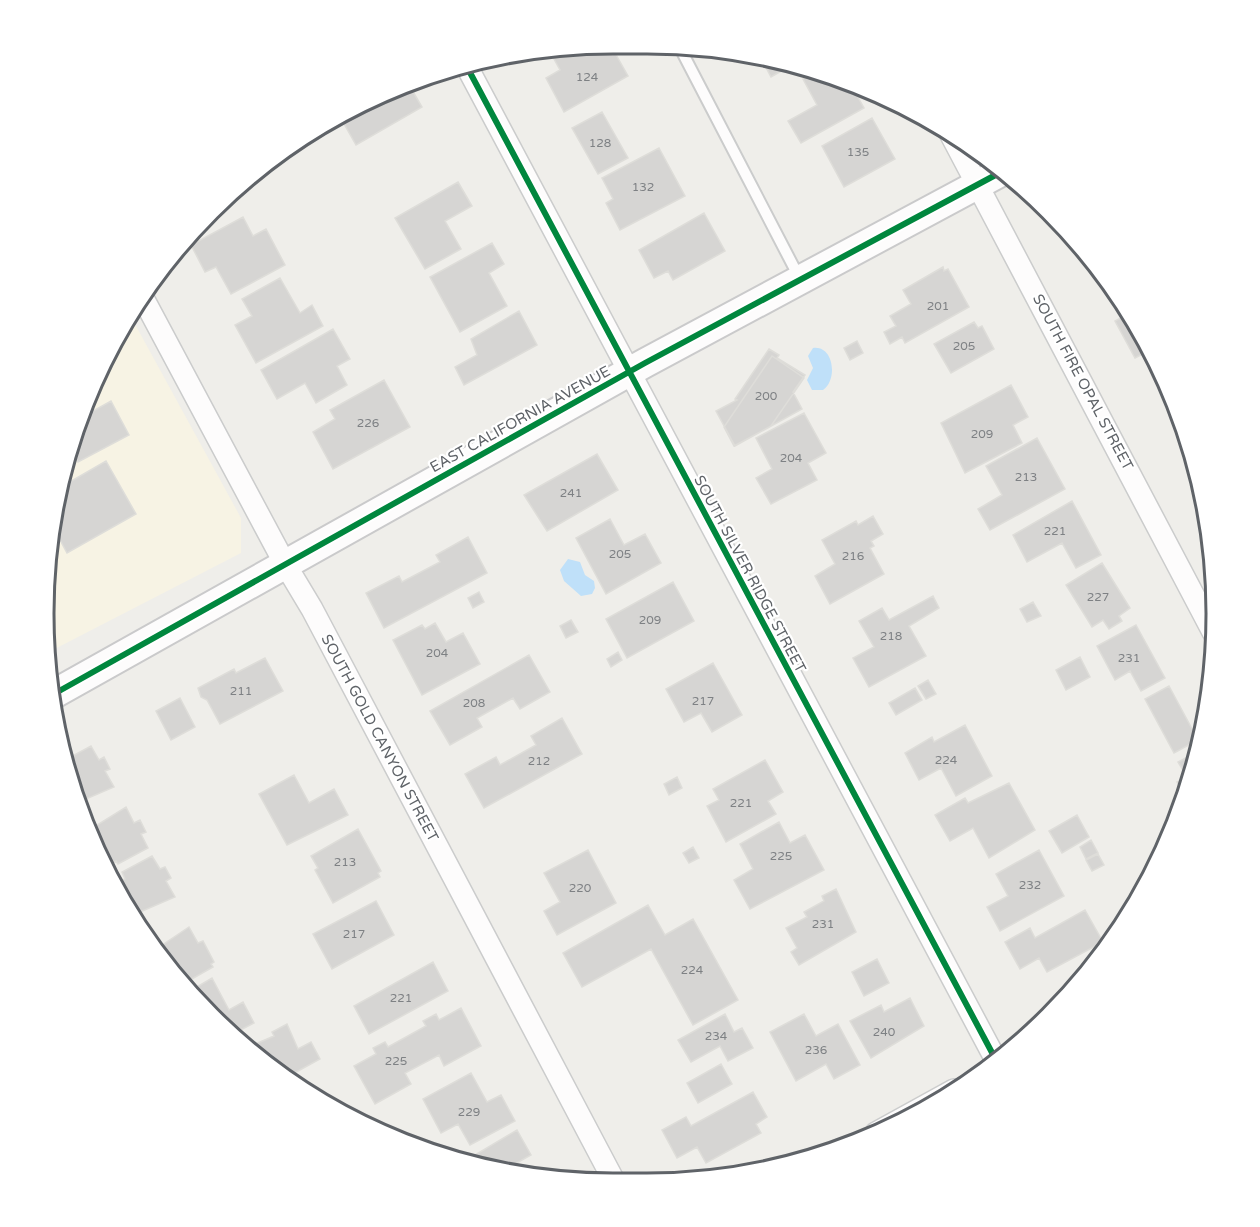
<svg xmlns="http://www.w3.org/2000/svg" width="1260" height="1227" viewBox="0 0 1260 1227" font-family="'Varela Round',sans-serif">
	<rect width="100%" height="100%" fill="#efeeea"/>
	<path fill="#f7f3e4" d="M130 315 241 518V553L45 654 48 539 74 430 120 328Z"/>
	<path fill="#bfe0f9" d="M813 348C834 345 838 380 823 390H812L807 380 813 368 808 356Z
		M568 559 580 562 585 575 594 581 595 588 592 594 581 596 564 581 560 570Z"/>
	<path fill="#d6d5d3" stroke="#deddd9" stroke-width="1.5" d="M610 44 628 76 564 112 546 78 560 70 549 50Z
		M761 58 792 65 771 77Z
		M818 71 850 83 864 108 801 143 788 121 817 105 803 79Z
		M408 83 422 107 356 145 343 122 374 104 372 100Z
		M602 112 628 158 598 174 572 128Z
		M872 118 895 159 844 187 822 146Z
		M659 148 685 196 620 230 606 203 613 199 602 178Z
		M458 182 472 206 445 221 461 249 425 269 395 218Z
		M704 213 725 251 673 280 668 271 654 278 639 250Z
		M243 217 253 236 266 229 285 265 231 294 216 267 205 272 191 245Z
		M492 243 504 264 489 273 507 306 460 332 430 277Z
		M1088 255 1099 267 1106 278 1099 283 1084 257Z
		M943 267 944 271 948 269 969 307 905 343 902 337 890 344 884 332 896 326 890 316 911 304 903 290Z
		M280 278 300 313 312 305 323 326 256 363 235 325 252 316 242 299Z
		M519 311 537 345 464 385 455 367 477 355 471 339Z
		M1128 314 1151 350 1135 358 1115 321Z
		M974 322 978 328 982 326 994 349 951 373 934 344Z
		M333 329 350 359 337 366 347 385 316 403 305 383 277 399 261 370Z
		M857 341 863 353 850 360 844 348Z
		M769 349 779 355 777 358 805 375 793 392 802 409 735 446 716 411 737 400 735 399Z
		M772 356 804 378 771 426 734 446 724 427Z
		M384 380 410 427 333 469 313 432 335 419 330 410Z
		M1011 385 1028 417 1013 425 1022 443 965 473 941 423Z
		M111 401 129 435 78 462 70 447 83 410 86 415Z
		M804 413 826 453 808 463 817 480 771 504 756 478 772 469 756 438Z
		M1037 438 1065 489 990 530 978 509 1002 495 986 466Z
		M1188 443 1197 466 1198 469 1185 445Z
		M597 454 618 490 547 531 524 495Z
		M106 461 136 514 67 553 52 525 61 487Z
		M1072 501 1101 555 1076 568 1062 543 1027 562 1013 535Z
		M873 516 883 534 871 541 874 546 870 548 884 574 830 604 815 576 835 564 822 540 856 521 858 525Z
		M610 519 624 545 645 534 661 563 606 594 576 538Z
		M49 534 57 548 48 553V539Z
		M468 537 487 573 384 628 366 593 399 576 402 582 440 562 436 555Z
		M1102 563 1130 608 1119 616 1122 621 1109 629 1103 620 1092 627 1066 585Z
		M673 582 694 621 627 658 606 619Z
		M479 592 484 602 473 608 468 598Z
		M933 596 939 608 909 626 926 656 869 687 853 658 874 647 859 621 882 608 889 620Z
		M1033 602 1041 616 1027 622 1020 609Z
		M571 620 578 632 566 638 560 626Z
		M435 623 446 642 463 633 480 664 422 695 393 640 422 625 425 629Z
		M1136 625 1165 678 1141 691 1130 671 1115 680 1097 646Z
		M618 652 622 660 611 667 607 659Z
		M529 655 550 692 520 709 513 698 477 718 482 727 450 745 430 711Z
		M1080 657 1090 677 1066 690 1056 670Z
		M265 658 283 691 220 724 207 700 201 697 198 688 234 669 236 673Z
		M713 663 742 715 712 732 701 713 684 722 666 689Z
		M928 680 936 694 926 699 918 686Z
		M1169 686 1198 740 1174 753 1145 699Z
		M915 688 922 700 896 715 889 703Z
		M180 698 195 727 171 740 156 711Z
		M562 718 582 754 484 808 465 774 496 757 500 765 536 745 531 736Z
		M965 725 992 776 956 796 941 768 919 780 905 753 932 737 934 742Z
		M91 746 99 760 104 757 110 769 105 771 114 787 79 802 63 761Z
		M1197 752 1186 797V798L1177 782 1187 777 1178 762Z
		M765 760 783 792 768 801 776 814 726 842 707 806 719 800 713 789Z
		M294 775 309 803 334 789 348 815 287 845 259 794Z
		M677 777 682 788 669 795 664 784Z
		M1009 783 1035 830 989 858 973 828 950 841 935 815 965 798 968 803Z
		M126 807 134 823 140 820 146 832 141 834 148 848 118 864 116 861 107 866 105 870 89 830Z
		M1077 815 1089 837 1062 853 1049 831Z
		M779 822 790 843 805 835 824 870 750 909 734 880 753 869 740 844Z
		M358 829 381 871 378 873 380 877 333 903 315 870 318 868 311 856Z
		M1091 840 1098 853 1086 859 1080 847Z
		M693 847 699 858 689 863 683 853Z
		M588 850 616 903 557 935 544 911 560 902 544 873Z
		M1039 850 1064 896 1000 931 987 907 1008 896 996 874Z
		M1098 854 1104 865 1092 871 1086 860Z
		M152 856 160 869 165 867 171 878 166 881 175 897 133 915 111 879 116 884 125 879 122 872Z
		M836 889 856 932 799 965 791 952 797 948 786 928 807 917 804 912 824 901 822 896Z
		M376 901 394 935 332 969 313 934Z
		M648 905 665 935 693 919 738 1000 693 1025 651 949 582 987 563 953Z
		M1085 910 1103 942 1047 972 1039 958 1020 969 1005 942 1030 928 1035 938Z
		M189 927 198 943 203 941 214 962 211 964 213 967 183 984 155 950Z
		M877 959 889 983 864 996 852 972Z
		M433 962 448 991 369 1034 354 1006Z
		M212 978 229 1010 243 1002 254 1023 231 1035 190 991Z
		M910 998 924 1026 871 1058 850 1021 881 1005 884 1012Z
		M461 1008 481 1046 444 1066 439 1055 405 1073 411 1084 375 1104 354 1066 376 1054 373 1048 385 1042 388 1047 426 1026 423 1021 436 1014 439 1020Z
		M725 1014 734 1032 742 1028 753 1048 728 1061 720 1046 691 1062 678 1040Z
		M804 1014 816 1036 838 1024 860 1065 834 1079 826 1064 796 1081 770 1032Z
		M287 1024 298 1049 311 1042 320 1059 287 1077 246 1048 274 1036 272 1032Z
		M721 1064 732 1084 698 1103 687 1083Z
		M471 1073 487 1102 501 1095 515 1121 470 1145 458 1124 441 1133 423 1099Z
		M753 1092 767 1117 756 1124 761 1133 706 1163 697 1147 677 1158 662 1130 686 1117 691 1126Z
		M517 1130 531 1155 504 1170 465 1161Z"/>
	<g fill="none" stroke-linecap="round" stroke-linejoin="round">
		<g stroke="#cbcccc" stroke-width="14">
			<path id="lane" d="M679 46 800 279"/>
		</g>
		<g stroke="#cbcccc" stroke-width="24">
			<path id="street" d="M466 65 997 1062
				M950 133 1213 632
				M143 298 285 564 312 609 614 1181
				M876 1133 954 1090"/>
		</g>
		<g stroke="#cacacb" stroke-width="32">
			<path id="secondary" d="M52 695 645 363 1003 171"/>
		</g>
		<use href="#lane" stroke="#fdfcfc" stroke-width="10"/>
		<use href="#street" stroke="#fdfcfc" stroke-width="21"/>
		<use href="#secondary" stroke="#fdfcfc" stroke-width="28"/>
		<g stroke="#fff" stroke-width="10">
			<path id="cycleway" d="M466 65 997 1062
				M52 695 645 363 1003 171"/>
		</g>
		<use href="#cycleway" stroke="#00873e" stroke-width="6"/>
	</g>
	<g text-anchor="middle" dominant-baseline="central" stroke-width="4.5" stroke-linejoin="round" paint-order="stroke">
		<g font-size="12" fill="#7e8184">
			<text x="587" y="77">124</text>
			<text x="600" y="143">128</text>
			<text x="858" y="152">135</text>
			<text x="643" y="187">132</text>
			<text x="938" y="306">201</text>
			<text x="964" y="346">205</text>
			<text x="766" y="396">200</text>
			<text x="368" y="423">226</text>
			<text x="982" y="434">209</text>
			<text x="791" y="458">204</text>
			<text x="1026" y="477">213</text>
			<text x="571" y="493">241</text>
			<text x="1055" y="531">221</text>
			<text x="620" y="554">205</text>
			<text x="853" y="556">216</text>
			<text x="1098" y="597">227</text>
			<text x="650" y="620">209</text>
			<text x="891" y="636">218</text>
			<text x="437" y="653">204</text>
			<text x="1129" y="658">231</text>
			<text x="241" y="691">211</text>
			<text x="703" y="701">217</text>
			<text x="474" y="703">208</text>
			<text x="946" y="760">224</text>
			<text x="539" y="761">212</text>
			<text x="741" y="803">221</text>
			<text x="781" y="856">225</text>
			<text x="345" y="862">213</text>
			<text x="1030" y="885">232</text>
			<text x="580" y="888">220</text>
			<text x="823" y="924">231</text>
			<text x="354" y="934">217</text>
			<text x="692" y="970">224</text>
			<text x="401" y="998">221</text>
			<text x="884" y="1032">240</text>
			<text x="716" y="1036">234</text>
			<text x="816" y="1050">236</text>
			<text x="396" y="1061">225</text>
			<text x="469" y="1112">229</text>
		</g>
		<g font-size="15" fill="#5f6368" stroke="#fff">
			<text transform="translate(1083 382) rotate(62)">SOUTH FIRE OPAL STREET</text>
			<text transform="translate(520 419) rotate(-29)">EAST CALIFORNIA AVENUE</text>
			<text transform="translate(750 574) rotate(62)">SOUTH SILVER RIDGE STREET</text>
			<text transform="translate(380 738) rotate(62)">SOUTH GOLD CANYON STREET</text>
		</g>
	</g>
	<path d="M0 0H1260V1227H0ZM613 54H647A559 559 0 0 1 1206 613V614A559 559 0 0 1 647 1173H613A559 559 0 0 1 54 614V613A559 559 0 0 1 613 54Z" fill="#fff" fill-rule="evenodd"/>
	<path fill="none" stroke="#5f6368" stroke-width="3" d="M613 54H647A559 559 0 0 1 1206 613V614A559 559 0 0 1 647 1173H613A559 559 0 0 1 54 614V613A559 559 0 0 1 613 54Z"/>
</svg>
